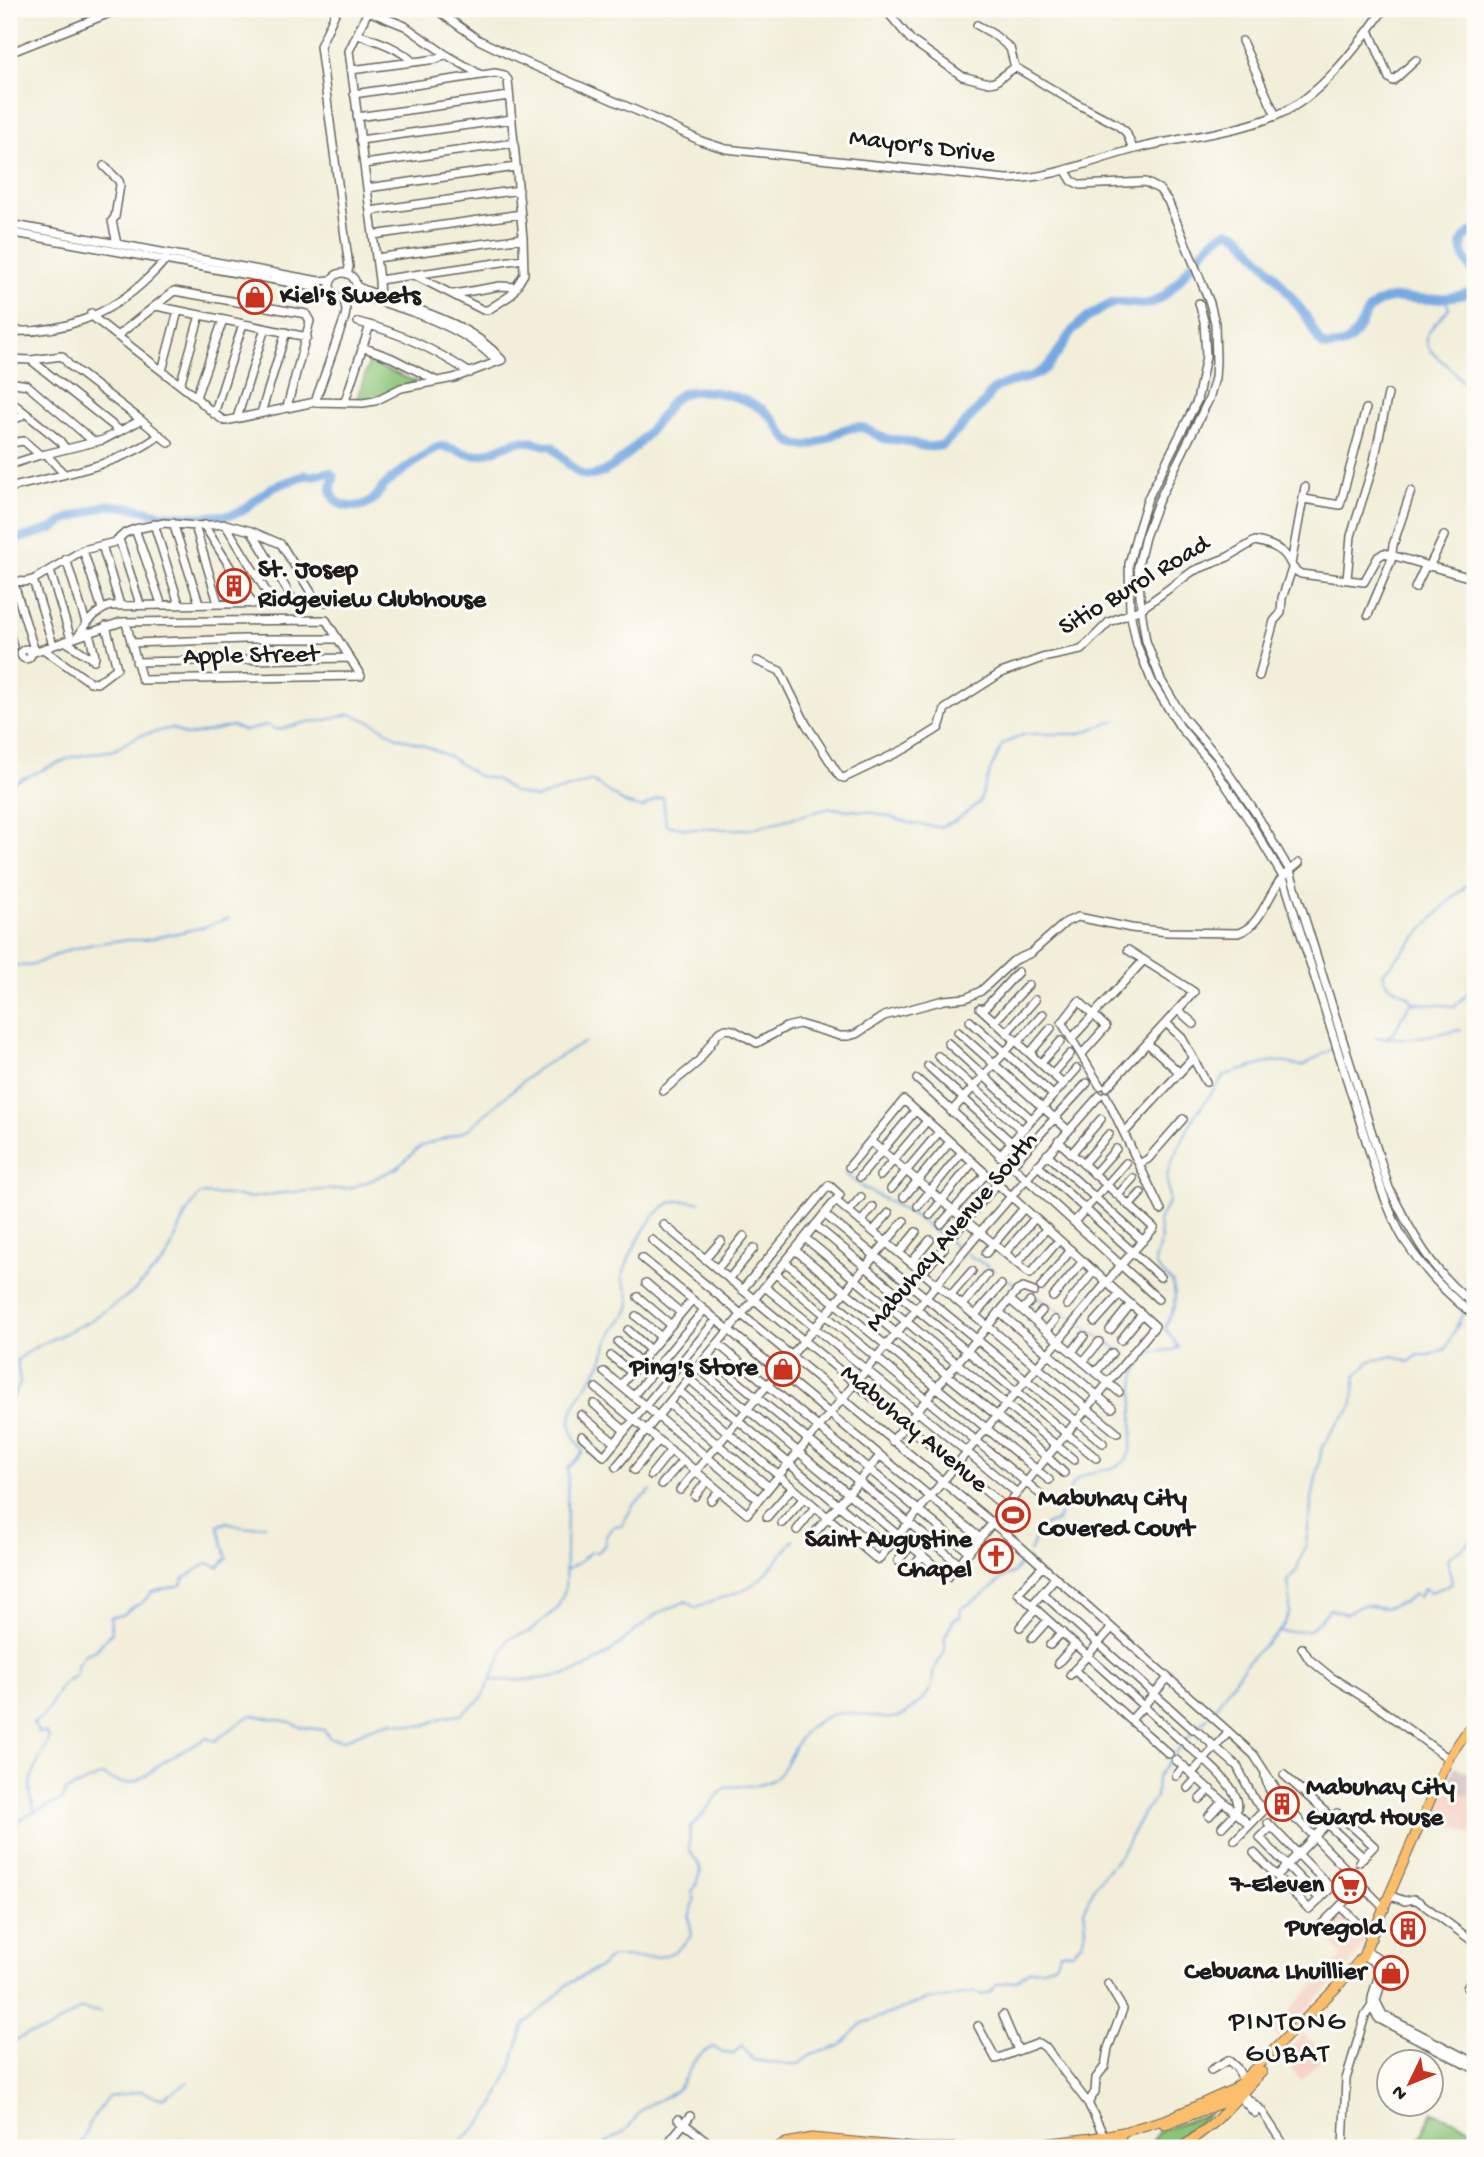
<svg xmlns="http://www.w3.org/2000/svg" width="1484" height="2157" viewBox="0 0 1484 2157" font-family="'Gochi Hand',sans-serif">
	<rect width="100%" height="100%" fill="#fdfcf7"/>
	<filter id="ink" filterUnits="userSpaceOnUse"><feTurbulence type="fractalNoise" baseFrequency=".0143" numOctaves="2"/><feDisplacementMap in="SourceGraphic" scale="14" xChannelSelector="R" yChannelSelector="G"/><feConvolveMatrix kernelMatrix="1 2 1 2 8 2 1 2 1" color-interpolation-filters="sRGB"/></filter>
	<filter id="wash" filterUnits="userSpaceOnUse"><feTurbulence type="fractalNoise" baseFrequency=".00686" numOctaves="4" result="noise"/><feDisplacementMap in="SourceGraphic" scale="28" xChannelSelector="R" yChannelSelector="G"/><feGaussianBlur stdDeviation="1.57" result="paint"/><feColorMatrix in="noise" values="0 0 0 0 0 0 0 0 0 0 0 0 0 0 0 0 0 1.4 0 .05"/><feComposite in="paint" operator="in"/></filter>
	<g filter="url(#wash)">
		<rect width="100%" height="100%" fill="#f2eed9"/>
		<path fill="#f6d2c4" d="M1445 1787 1475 1798V1836L1431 1817Z
			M1339 1909 1368 1938 1351 1964 1278 2039 1270 2030 1343 1956 1318 1929Z
			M1303 2034 1326 2054 1301 2081 1283 2058Z"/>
		<path fill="#d1bfbe" d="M1455 1766 1475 1776V1798L1445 1787Z"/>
		<path fill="#8bc478" stroke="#54704a" stroke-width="2" d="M369 363 417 382 376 399H357Z
			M1211 2112 1165 2148H1149L1158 2132Z
			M1433 2112 1475 2130V2144L1473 2148H1415Z"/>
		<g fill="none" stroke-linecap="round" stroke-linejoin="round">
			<path stroke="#76a8e2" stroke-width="2" d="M1444 297 1449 308C1443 317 1432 324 1428 333 1422 350 1440 358 1450 368 1459 377 1467 387 1475 397
				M9 790 10 784 72 757 114 750 138 736 172 728 187 736 233 726 245 731 267 725 276 730 308 722 322 721 350 714 372 722 397 737 423 745 450 757 476 775 497 780 513 792 536 798 592 781 625 803 642 808 656 799 663 797 666 825 688 829H750L830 808 872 812 914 824 939 827 955 821 979 803 991 769 1003 744 1025 734H1078L1118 720
				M9 965 30 966 68 950 93 944 122 940H145L204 927 229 918
				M1414 1003 1407 995 1387 984 1383 973 1449 901 1475 877
				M1376 1038H1413L1461 1030
				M1386 1038 1394 1032 1409 1005 1414 1003 1455 1006 1467 994 1475 990
				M844 1173 862 1187 911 1214 956 1246
				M967 1254 994 1270
				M1007 1279 1019 1286
				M1033 1295 1072 1318
				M1078 1323 1127 1355
				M9 1404 20 1384 17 1360 34 1348 88 1322 132 1293 166 1259 187 1212 200 1194 228 1195 251 1198 281 1193 350 1188 367 1182 397 1168 419 1147 466 1131 537 1069 585 1042
				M1030 1552C1038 1534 1035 1526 1057 1521 1064 1507 1067 1487 1079 1478 1091 1469 1121 1471 1127 1458 1141 1434 1121 1365 1152 1353 1160 1349 1170 1352 1179 1348L1165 1328 1174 1307 1175 1295 1172 1282 1157 1268 1155 1261 1161 1240 1159 1221 1169 1201 1167 1176 1170 1165 1195 1115 1225 1075 1274 1061 1303 1066 1333 1048
				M566 1570 580 1562 590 1552H598L604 1546 606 1535 614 1526 622 1525 634 1504 652 1490
				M1282 1632 1310 1630 1330 1609 1346 1614 1362 1605 1385 1608 1404 1602 1414 1594 1419 1597 1424 1588 1430 1592 1452 1584 1447 1558 1475 1539
				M492 1680C520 1681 561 1680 588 1666 614 1653 633 1630 657 1614 666 1609 677 1606 686 1601L695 1608C712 1599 731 1597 747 1588 768 1577 779 1556 794 1540
				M1212 1712C1225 1694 1236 1675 1251 1658 1265 1642 1283 1634 1289 1613 1292 1603 1289 1590 1288 1580L1296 1571 1306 1544 1312 1498 1322 1447 1336 1425 1352 1408 1356 1375 1370 1361 1394 1356 1409 1362 1418 1355H1429L1446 1349 1464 1311
				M1186 1740 1209 1716
				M35 1811C22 1776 38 1769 49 1738L46 1732 39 1733 33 1723C57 1712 49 1686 77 1675V1665L85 1654 96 1650 112 1632 110 1617 123 1615 132 1607 142 1603 152 1592 181 1585 184 1578 208 1563 218 1567 227 1558 218 1526 227 1522 246 1528 264 1525
				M9 1829 27 1815 62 1800 66 1791 102 1775C110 1779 119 1784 128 1783 145 1781 157 1764 171 1757 183 1750 194 1746 206 1738L215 1741 250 1715 291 1722 300 1727 324 1730 330 1738 344 1740 371 1728 392 1722 416 1726 426 1725 444 1717 461 1715 480 1700 491 1680 508 1639 529 1632 557 1609 565 1590 568 1468 583 1452C578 1444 572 1436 571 1427 568 1404 591 1382 601 1363 605 1354 606 1345 610 1337 625 1309 639 1314 622 1278 628 1256 650 1210 673 1202 681 1199 692 1202 700 1202
				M9 2043 28 2034 45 2031 81 2009 100 2012
				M74 2148 83 2139 89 2123 108 2097 142 2091 153 2096 162 2098 188 2082
				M457 2148 463 2139 484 2120 493 2107 510 2070 524 2024 550 2002 568 1984 600 1967 611 1957C631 1956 656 1962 675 1951 681 1947 687 1940 692 1935L689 1917 695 1900 692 1892C706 1867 702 1872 689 1849L690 1827C705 1815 712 1800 726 1787 739 1785 755 1788 768 1782 790 1772 791 1736 817 1722 825 1717 833 1713 842 1713 871 1710 891 1732 917 1704 922 1699 928 1695 931 1688 934 1683 932 1678 933 1673 935 1660 950 1656 944 1639L954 1619 960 1617 961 1609 984 1594 1007 1575 1013 1574 1018 1566 1028 1558
				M602 2148C608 2139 620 2136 628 2128 635 2122 637 2112 645 2107 656 2099 668 2099 678 2088 690 2074 691 2056 713 2047L723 2053 734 2054 742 2045 753 2060 779 2064H799L811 2055 840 2046 861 2024 926 2000 951 1997 974 1992 983 1995 990 1993 997 1984 1017 1981 1029 1970 1042 1969 1055 1963 1060 1953 1072 1952 1082 1942 1086 1929 1084 1909 1096 1884 1121 1854 1144 1812 1156 1797 1157 1777 1182 1744"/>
			<path stroke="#76a8e2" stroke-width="9" d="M1475 231C1450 241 1467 261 1475 277
				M9 542 54 528 65 520 107 505 131 507 163 515 202 517 230 515 242 511 271 488 306 475C315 478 321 471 330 473L334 477C333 482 330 488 332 493 335 508 357 509 368 503 375 500 378 494 382 488 389 480 430 450 439 447 450 445 463 455 475 455 491 455 505 443 521 441 534 440 541 446 552 446 560 455 569 466 579 473 604 488 648 434 661 416 666 411 668 404 674 399 680 393 690 391 698 391 721 391 752 399 768 414 779 423 783 440 797 445 817 451 836 427 857 427 867 427 872 433 881 437 888 441 894 439 901 440 920 443 921 450 943 445 957 432 971 417 984 403 987 399 989 393 993 390 1009 378 1032 382 1047 367 1062 351 1067 331 1087 318 1095 313 1107 304 1115 303 1133 300 1142 311 1162 297 1188 278 1199 243 1229 231L1239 235 1273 273 1306 316 1319 341 1324 346C1369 349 1352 311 1384 300 1397 296 1409 299 1422 299 1435 300 1464 296 1475 290"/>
		</g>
	</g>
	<g filter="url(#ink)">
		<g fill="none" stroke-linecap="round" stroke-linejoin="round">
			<g stroke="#67665e" stroke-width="10">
				<path id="minor" d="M91 9 101 16
					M337 9 320 46 349 267 347 274
					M369 9 349 51 379 280 380 301
					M435 9 479 40 516 58 644 114 701 141 726 149 1006 179C1052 179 1092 160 1135 149 1181 137 1231 134 1275 116 1320 98 1357 47 1384 9
					M885 9 911 40 962 76 989 83 995 82 1015 67
					M368 11 405 26 445 54 481 75
					M977 25 993 34 1010 48 1015 67 1072 101 1116 124 1126 132 1133 149
					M1369 30 1389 78 1393 81 1416 60
					M357 34C377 41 398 47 413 62
					M1242 41 1276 116
					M9 53 120 9
					M351 70 437 59 445 54
					M354 94 495 73 504 75 508 80 523 238 524 274 511 295 488 310H483L414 275
					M357 117 509 96
					M360 140 512 119
					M364 164 514 143
					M104 166 119 181 120 185 115 217 112 221 117 244
					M1066 171 1072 181 1081 185 1145 182 1159 189 1168 201 1210 303 1215 323 1216 361 1215 378 1209 399 1158 502 1145 537 1138 566 1141 609 1146 641 1161 680 1183 717 1216 755 1257 815 1290 871 1389 1188C1411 1232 1434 1276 1475 1305
					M367 188 516 167
					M370 211 519 190
					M9 224 319 281 331 280
					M9 232 319 288 331 292
					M373 235 521 214
					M376 258 523 238
					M330 286a13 13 0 1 1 26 0a13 13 0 1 1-26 0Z
					M379 280 523 259
					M353 294C400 307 464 325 497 362
					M454 294 500 286 517 287
					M1199 303 1204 321 1206 356 1197 401 1148 498 1137 533 1129 564 1130 612 1137 645 1153 684 1180 727 1211 763 1249 820 1283 877 1382 1191C1389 1208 1395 1226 1405 1241 1424 1270 1447 1295 1475 1316
					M156 306 307 337
					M91 313 93 317C126 343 159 369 192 394 203 403 212 414 225 421L315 402 363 403 375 401 401 388 454 378 502 360C466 317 404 308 356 286
					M358 322C398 332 436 350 470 373
					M9 331C62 334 110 315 148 278 154 272 161 266 166 258
					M117 336 174 291 306 314 310 321 287 407
					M362 347 392 358 437 381
					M9 359 31 360 62 356 69 365 141 420
					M31 360 120 431
					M162 371 178 311
					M9 382 27 385 94 442
					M180 385 200 315
					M196 397 223 320
					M345 401 370 325
					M9 402 14 404 60 441 66 449
					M315 402 345 317 346 311 344 299
					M261 413 286 332
					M214 414 243 324
					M237 418 265 328
					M9 421 20 417 24 413
					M9 443 24 441 40 455 46 454 103 440 141 420 169 443
					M46 454 64 474
					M9 465 40 455
					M9 488C56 476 122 465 160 435
					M1304 499 1340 505 1366 409
					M173 523 199 603
					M154 524 179 604
					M225 524 274 604
					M204 525 253 604
					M195 526 218 603
					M135 529 161 603
					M252 532 295 603
					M119 539 140 604
					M102 545 120 605
					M83 550 102 609
					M66 559 86 623
					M1291 564 1305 487
					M1429 567 1444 536
					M50 571 71 639
					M1347 579 1351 536 1373 466 1388 394
					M9 580 24 582 33 580 83 550 115 542 125 533 135 529 164 523 195 526 225 524 251 531 281 544 317 602
					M33 580 53 645
					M13 581 35 652
					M1415 588 1425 567
					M1368 615 1391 561 1393 545 1411 491
					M126 623 142 680 361 676
					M9 632 13 647
					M79 635C86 623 96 611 110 606L327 602
					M65 641 94 660 95 656 89 632
					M131 643 245 639H337
					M43 649 90 682 97 683 117 668 106 626
					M21 654a5 5 0 1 1 10 0a5 5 0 1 1-10 0Z
					M31 653 121 622 326 620 361 676
					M757 661 780 671 806 724 840 777 844 778 907 748 939 728 945 709 1001 673 1042 658 1081 650 1109 622 1141 609 1193 571 1228 557 1255 541C1266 543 1279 547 1286 556 1292 564 1291 569 1301 574L1364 582 1378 557 1384 553 1475 579
					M136 662 348 658
					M1259 676 1274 621 1281 613 1282 598 1292 569
					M980 1008 1063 1084
					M983 1010 1018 972
					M1178 1010 1194 1024
					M970 1021 1053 1095
					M995 1021 1028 985
					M1166 1023 1182 1038 1206 1082
					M958 1032 1068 1130
					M1007 1032 1035 1000
					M1072 1038 1144 960
					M1018 1042 1043 1014
					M948 1043 1031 1119
					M1147 1043 1179 1072
					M1030 1053 1051 1028
					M1082 1054 1106 1027 1079 1001 1062 1023 1100 1086
					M938 1056 1022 1130
					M1041 1063 1061 1041
					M928 1066 1011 1142
					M1053 1074 1070 1054
					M917 1079 1158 1299
					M1107 1087 1194 992 1128 950
					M663 1091 698 1062 718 1033 726 1029 733 1030 757 1043 786 1027 799 1024 840 1036H849L856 1034 884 1016 944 1000 966 998 981 991 1013 961 1031 953 1066 922 1078 917 1131 928 1168 932 1238 933C1260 926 1266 900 1279 882 1285 874 1292 869 1299 863
					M1106 1096 1161 1210
					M951 1112 1016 1040
					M1124 1133 1193 1058
					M870 1141 1030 1274 1059 1240
					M1047 1154 1143 1241
					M1071 1154 1101 1119
					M999 1156 1077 1069
					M1083 1164 1109 1134
					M1139 1164 1148 1159 1183 1119
					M1037 1165 1160 1277
					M1011 1166 1087 1083
					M1094 1174 1116 1149
					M880 1176 927 1121
					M860 1177 915 1111
					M891 1189 939 1132
					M1118 1195 1133 1178
					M904 1197 950 1142
					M836 1201 1117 1433
					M918 1206 962 1152
					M1129 1206 1141 1193
					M849 1211 861 1197
					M824 1214 1103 1443
					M930 1215 973 1162
					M861 1222 873 1207
					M1074 1222 1126 1163
					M941 1224 986 1174
					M664 1225 1005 1507
					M815 1225 1096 1458
					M873 1231 889 1213
					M955 1233 997 1184
					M805 1238 1074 1460
					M652 1240 1020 1546 1229 1732 1254 1755 1279 1794 1302 1824 1385 1909
					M795 1250 1047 1457 1064 1473
					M899 1253 916 1232
					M986 1253 1024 1208
					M1005 1253 1035 1218
					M642 1258 980 1538
					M705 1259 721 1241
					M785 1262 1049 1480
					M911 1263 930 1240
					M1017 1263 1047 1228
					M717 1269 744 1236
					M923 1272 944 1248
					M776 1274 1040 1494
					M729 1279 754 1248
					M646 1283 681 1313
					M765 1287 1017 1493
					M1041 1287 1071 1250
					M951 1295 972 1271
					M638 1297 671 1325
					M1053 1297 1083 1261
					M1010 1300 1119 1392
					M963 1305 987 1275
					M1067 1305 1094 1271
					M1022 1310 1030 1302
					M999 1312 1112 1408
					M975 1315 1001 1285
					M636 1316 661 1337
					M1034 1320 1042 1311
					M1095 1322 1120 1294
					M628 1330 650 1350
					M1110 1330 1131 1304
					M1046 1331 1055 1320
					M1121 1340 1142 1314
					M618 1342 640 1362
					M718 1344 969 1552
					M1072 1352 1084 1336
					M611 1356 631 1372
					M791 1356 904 1221
					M708 1357 959 1564
					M1083 1362 1099 1342
					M698 1368 948 1577 1155 1326 904 1100 849 1167
					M604 1372 759 1500
					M1096 1372 1112 1353
					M689 1379 888 1547
					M621 1385 692 1300
					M596 1388 747 1514 980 1232 1099 1096
					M679 1391 878 1560 1121 1265 1154 1228 1058 1141
					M633 1396 704 1310
					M594 1404 625 1431
					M669 1404 769 1487
					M581 1415 615 1443
					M582 1436 604 1456 716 1320
					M892 1441 1017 1291 1023 1288 1034 1292
					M616 1467 840 1195 829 1185 742 1290
					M634 1470 659 1440
					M651 1475 671 1450
					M662 1484 683 1460
					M680 1490 779 1371
					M695 1496 707 1481
					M711 1500 719 1491
					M767 1517 792 1488
					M782 1523 804 1498
					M797 1530 815 1507
					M813 1535 880 1456
					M829 1540 839 1528
					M898 1561 911 1545
					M1042 1567 1018 1593 1182 1741
					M912 1568 923 1555
					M1042 1593 1193 1729
					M1032 1605 1055 1578
					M1020 1627 1036 1609
					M1032 1638 1048 1620
					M1050 1645 1062 1632
					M1302 1648 1309 1659 1331 1677 1371 1702 1449 1759
					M1058 1663 1075 1644
					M1074 1670 1169 1754
					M1070 1675 1112 1628
					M1131 1720 1168 1678
					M1198 1732 1237 1766 1255 1801 1264 1810
					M1186 1744C1199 1756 1244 1790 1237 1809 1235 1815 1226 1822 1222 1827
					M1176 1760 1250 1825
					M1192 1773 1229 1732
					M1284 1775 1332 1818
					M1176 1776 1184 1766
					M1265 1776C1269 1795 1281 1811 1298 1821
					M1188 1788 1197 1778
					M1200 1799 1210 1789
					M1209 1816 1223 1801
					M1317 1819 1324 1812
					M1327 1824 1363 1857
					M1271 1827 1260 1838 1320 1899
					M1235 1840 1276 1798
					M1254 1853 1309 1909 1331 1888 1268 1823
					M1277 1876 1337 1813 1374 1846 1359 1862
					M1391 1896 1405 1901 1413 1899 1418 1901 1475 1943
					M1340 1906 1372 1938
					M1319 1927 1361 1885
					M1366 1951C1396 1964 1381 1978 1376 2001L1383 2015 1475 2063
					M1363 1956 1373 1961 1379 1970C1378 1990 1363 2000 1379 2019L1475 2069
					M1467 1988 1475 1973
					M1003 2015 1018 2050
					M978 2026 996 2059 1039 2043 1045 2047 1088 2103 1104 2136
					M1211 2070 1228 2060 1237 2068 1244 2081
					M1238 2091 1259 2108
					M1236 2093 1255 2113
					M1088 2103 1095 2092 1096 2078 1105 2066 1108 2048 1123 2009 1108 1984
					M1261 2110 1286 2148
					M678 2119 716 2148
					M664 2148 690 2116
					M695 2148 703 2138
					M1343 2148 1346 2079 1365 2016 1371 2007 1375 2006"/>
			</g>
			<g stroke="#67665e" stroke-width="11">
				<path id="major" d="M1165 2125 1237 2097
					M776 2148 786 2143 812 2138 918 2148H1008L1092 2138 1123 2132 1167 2119 1234 2089 1338 1986 1363 1956 1441 1775 1450 1756 1475 1719
					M1060 2148 1121 2138
					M1181 2148 1214 2123 1262 2072"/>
			</g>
			<use href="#minor" stroke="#fff" stroke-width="7"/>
			<use href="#major" stroke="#fabe6d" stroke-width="9"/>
		</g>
	</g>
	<defs>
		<g id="shop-ring" transform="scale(1.75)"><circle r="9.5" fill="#fdfcf7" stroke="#c8321e" stroke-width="1.5"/><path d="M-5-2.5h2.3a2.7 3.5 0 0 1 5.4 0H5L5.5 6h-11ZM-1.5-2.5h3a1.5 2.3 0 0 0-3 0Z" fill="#c8321e"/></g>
		<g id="building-ring" transform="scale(1.75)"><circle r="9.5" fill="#fdfcf7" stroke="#c8321e" stroke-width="1.5"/><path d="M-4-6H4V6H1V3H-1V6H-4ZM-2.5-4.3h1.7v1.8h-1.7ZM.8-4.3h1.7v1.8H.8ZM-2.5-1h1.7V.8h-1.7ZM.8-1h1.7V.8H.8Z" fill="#c8321e"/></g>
		<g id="stadium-ring" transform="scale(1.75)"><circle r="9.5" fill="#fdfcf7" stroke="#c8321e" stroke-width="1.5"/><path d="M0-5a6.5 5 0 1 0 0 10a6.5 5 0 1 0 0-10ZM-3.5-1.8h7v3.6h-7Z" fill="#c8321e"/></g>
		<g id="church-ring" transform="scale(1.75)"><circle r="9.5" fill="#fdfcf7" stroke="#c8321e" stroke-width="1.5"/><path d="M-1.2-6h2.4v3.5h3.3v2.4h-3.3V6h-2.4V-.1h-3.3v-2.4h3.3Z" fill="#c8321e"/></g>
		<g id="supermarket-ring" transform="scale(1.75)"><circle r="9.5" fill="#fdfcf7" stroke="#c8321e" stroke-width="1.5"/><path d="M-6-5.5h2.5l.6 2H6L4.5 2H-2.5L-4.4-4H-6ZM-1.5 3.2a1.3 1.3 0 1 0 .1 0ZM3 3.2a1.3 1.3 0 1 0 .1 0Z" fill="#c8321e"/></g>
	</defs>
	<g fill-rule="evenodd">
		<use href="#shop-ring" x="255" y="297"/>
		<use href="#building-ring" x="234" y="586"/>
		<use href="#shop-ring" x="783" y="1369"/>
		<use href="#stadium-ring" x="1013" y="1515"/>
		<use href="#church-ring" x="996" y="1556"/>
		<use href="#building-ring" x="1282" y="1804"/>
		<use href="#supermarket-ring" x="1349" y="1886"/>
		<use href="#building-ring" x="1408" y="1929"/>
		<use href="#shop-ring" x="1391" y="1973"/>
	</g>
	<g text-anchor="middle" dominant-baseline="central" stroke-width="6" stroke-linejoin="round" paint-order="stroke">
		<g font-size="26" fill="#1c1c1c" stroke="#fdfcf7">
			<text transform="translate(922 148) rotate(7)">Mayor's Drive</text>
			<text transform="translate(1135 587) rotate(-31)">Sitio Burol Road</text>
			<text transform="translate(251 657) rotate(-1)">Apple Street</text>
			<text transform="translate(953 1233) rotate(-50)">Mabuhay Avenue South</text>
			<text transform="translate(913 1430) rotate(40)">Mabuhay Avenue</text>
		</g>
		<g font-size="26" font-weight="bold" fill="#1c1c1c" stroke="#fdfcf7" text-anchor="end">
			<text x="280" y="297" text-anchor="start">Kiel's Sweets</text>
			<text x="258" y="571" text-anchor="start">St. Josep<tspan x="258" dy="30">Ridgeview Clubhouse</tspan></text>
			<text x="758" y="1369">Ping's Store</text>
			<text x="1038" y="1500" text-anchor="start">Mabuhay City<tspan x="1038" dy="30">Covered Court</tspan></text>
			<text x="972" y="1541">Saint Augustine<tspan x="972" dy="30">Chapel</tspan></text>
			<text x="1306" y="1789" text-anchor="start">Mabuhay City<tspan x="1306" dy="30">Guard House</tspan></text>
			<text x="1324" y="1886">7-Eleven</text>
			<text x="1384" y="1929">Puregold</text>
			<text x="1366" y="1973">Cebuana Lhuillier</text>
		</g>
		<g font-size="28" letter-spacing="2" fill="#1c1c1c" stroke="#fdfcf7">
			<text x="1288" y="2023">PINTONG<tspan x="1288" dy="32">GUBAT</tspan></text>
		</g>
	</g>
	<rect width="1484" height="2157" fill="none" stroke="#fdfcf7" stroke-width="35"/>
	<g transform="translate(1410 2083) rotate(227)"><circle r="33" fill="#fdfcf7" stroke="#a3a29f" stroke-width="2"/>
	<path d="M0-5L12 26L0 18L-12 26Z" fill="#c8321e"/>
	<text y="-10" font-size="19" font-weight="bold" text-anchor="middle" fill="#1c1c1c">N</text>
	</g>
</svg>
